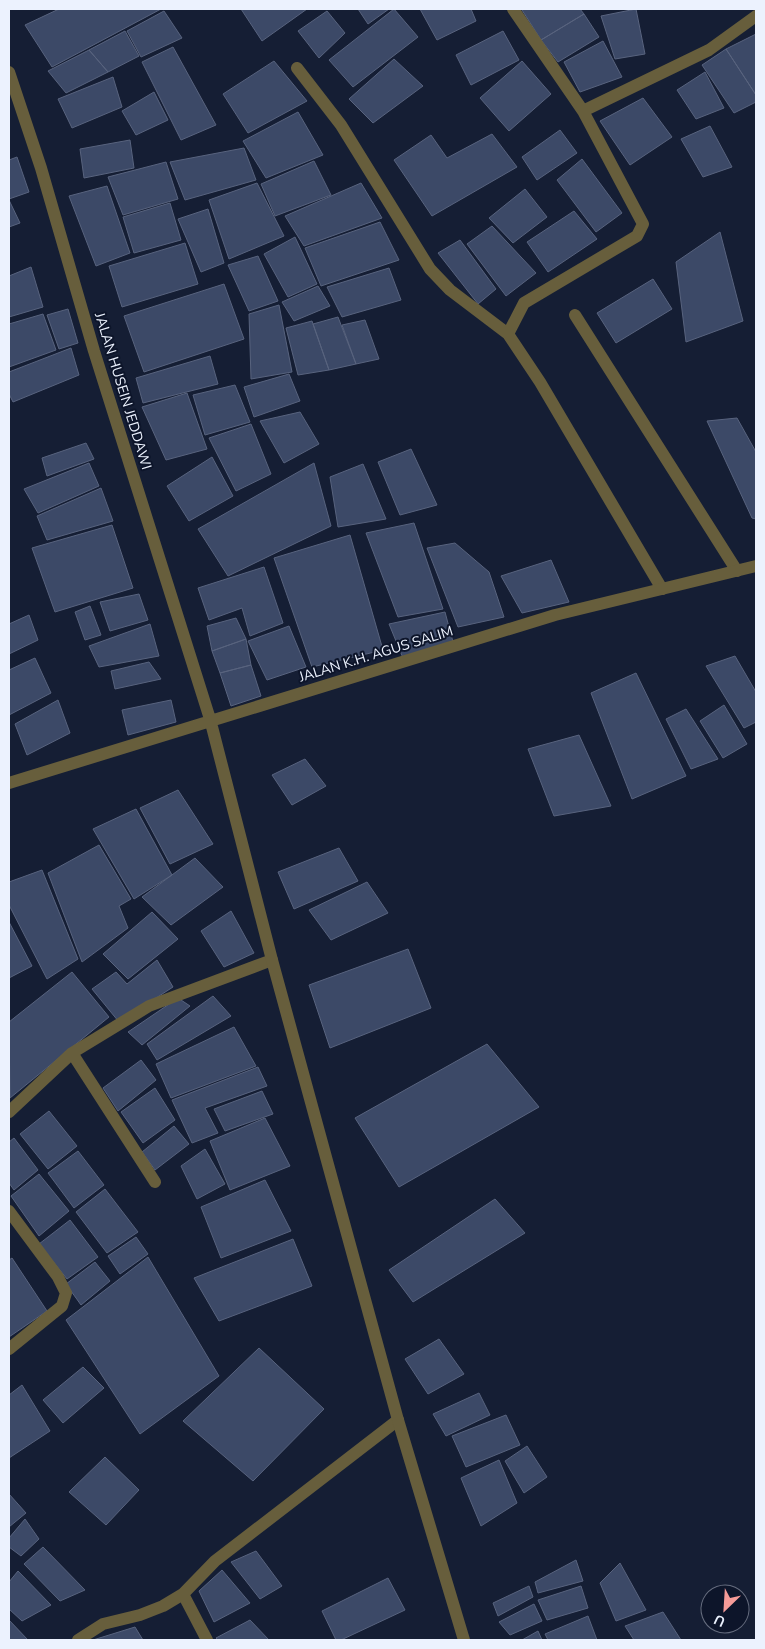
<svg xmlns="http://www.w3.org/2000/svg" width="765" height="1649" viewBox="0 0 765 1649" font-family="'Nunito Sans',sans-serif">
	<rect width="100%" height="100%" fill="#151e34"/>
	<path fill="#3c4967" stroke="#58637e" d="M59 9H161L52 67 25 25Z
		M241 9H307L262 41Z
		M358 9H389L368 24Z
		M394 9 418 37 353 87 329 60Z
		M420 9H471L476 21 437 40Z
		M525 9H580L584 14 541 40 522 10Z
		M636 9 645 54 615 59 601 16Z
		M164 11 182 38 141 57 127 31Z
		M327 11 345 33 319 58 298 31Z
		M584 14 599 37 558 62 541 40Z
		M125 31 139 56 108 72 89 50Z
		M503 31 519 60 471 85 456 55Z
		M756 34V95L726 49Z
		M603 41 622 77 580 92 564 62Z
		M173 47 216 125 181 140 142 62Z
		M726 49 756 95V102L734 113 702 65Z
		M89 50 108 72 66 93 48 71Z
		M394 59 423 86 373 123 349 99Z
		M274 61 307 101 248 133 223 94Z
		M522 61 551 94 509 131 480 98Z
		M705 72 724 108 696 119 677 90Z
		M113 77 122 107 72 128 58 99Z
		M154 92 168 120 136 135 122 111Z
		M643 98 672 137 630 165 600 121Z
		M298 112 323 155 266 178 243 141Z
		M710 126 732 167 703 177 681 139Z
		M560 130 577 153 537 180 522 157Z
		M492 134 517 167 432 216 394 160 431 135 447 158Z
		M130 140 134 168 84 178 80 149Z
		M244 148 256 180 185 200 170 162Z
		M17 157 29 192 9 199V160Z
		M582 159 622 213 596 232 557 180Z
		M314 161 331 195 275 216 261 184Z
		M166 162 178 199 123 215 108 177Z
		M257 183 284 236 229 259 209 200Z
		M361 183 382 218 304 246 285 216Z
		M107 186 130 253 96 266 69 196Z
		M525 189 547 217 513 243 489 218Z
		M9 200 20 223 9 227Z
		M170 203 181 240 134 253 123 217Z
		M208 209 224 263 201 272 178 219Z
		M574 211 597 239 548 272 527 242Z
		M380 222 399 260 321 286 305 248Z
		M492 226 536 273 506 296 467 244Z
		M720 232 743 321 686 342 676 262Z
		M295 237 317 284 288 297 264 254Z
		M460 240 496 289 478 304 438 253Z
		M185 243 198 284 122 307 109 266Z
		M258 256 278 301 249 311 228 265Z
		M31 267 43 307 9 317V276Z
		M389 268 401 300 342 317 327 287Z
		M653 279 672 309 616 343 597 313Z
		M224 284 244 339 144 372 124 316Z
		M318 286 330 306 294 321 282 302Z
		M279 305 292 372 251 379 249 314Z
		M68 309 78 343 59 349 47 315Z
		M43 314 56 350 9 367V324Z
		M338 317 356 364 329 370 313 324Z
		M365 320 379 359 356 364 342 325Z
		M312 321 329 370 298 375 286 328Z
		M71 348 79 375 13 402 9 394V372Z
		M210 356 218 384 143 403 136 378Z
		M289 374 300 401 254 417 244 387Z
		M235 385 250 422 205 435 193 395Z
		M187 393 207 449 166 460 142 407Z
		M300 412 319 444 284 463 260 421Z
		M737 418 756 452V519L752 518 707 421Z
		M251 424 271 474 236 491 209 438Z
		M86 443 94 459 47 476 42 458Z
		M411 449 437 505 400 515 378 462Z
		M212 457 233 496 189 521 167 486Z
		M89 463 99 486 38 513 24 489Z
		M314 463 331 526 228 576 198 529Z
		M363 464 386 519 338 527 330 477Z
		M101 488 113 521 47 540 37 516Z
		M414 523 443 609 398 617 366 533Z
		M112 525 133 588 55 612 32 548Z
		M350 535 383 650 312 667 274 558Z
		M455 543 489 572 504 617 458 627 427 548Z
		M551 560 569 602 522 613 501 576Z
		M264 567 283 623 250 636 242 608 209 620 198 588Z
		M139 594 148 620 110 631 100 602Z
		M90 606 101 635 85 640 75 612Z
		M445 612 453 642 403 658 389 624Z
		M29 615 38 640 9 654V624Z
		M236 618 246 639 212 651 207 626Z
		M150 624 159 656 99 667 89 646Z
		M289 626 306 667 267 680 248 641Z
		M246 639 251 665 220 673 212 651Z
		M735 656 756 692V722L744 728 706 666Z
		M35 658 51 693 9 715V670Z
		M149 662 161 679 115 689 111 671Z
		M251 665 261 696 231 706 220 673Z
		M636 673 686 776 632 799 591 693Z
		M58 700 70 733 27 755 15 724Z
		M171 700 176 722 128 735 122 710Z
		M724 705 747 744 723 758 700 721Z
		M686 709 718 759 691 769 666 719Z
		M579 735 611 806 554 816 528 749Z
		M305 759 326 786 292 805 272 775Z
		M178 790 213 844 170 864 140 808Z
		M136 809 172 875 134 899 93 829Z
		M99 845 131 899 119 906 128 928 82 962 48 873Z
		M339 848 358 881 294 909 278 872Z
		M195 858 223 887 171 925 142 897Z
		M42 870 78 959 47 979 9 905V882Z
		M367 882 388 913 331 940 309 910Z
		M231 911 254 953 224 967 201 931Z
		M152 912 178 939 128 979 103 954Z
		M9 922 32 966 9 978Z
		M408 949 431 1008 330 1048 309 985Z
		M157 960 173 987 119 1022 92 989 116 972 127 984Z
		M72 972 109 1017 10 1098 9 1022Z
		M213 996 231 1016 157 1060 147 1044Z
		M178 998 190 1006 142 1045 128 1032Z
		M234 1027 256 1066 171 1098 156 1064Z
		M487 1044 539 1107 399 1187 355 1118Z
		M141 1060 156 1080 118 1111 103 1088Z
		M258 1067 267 1086 205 1108 218 1133 192 1143 172 1100Z
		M155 1088 175 1120 143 1143 121 1112Z
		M262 1091 273 1114 225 1131 214 1109Z
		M49 1111 77 1146 48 1169 20 1134Z
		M265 1118 290 1166 230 1190 210 1141Z
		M174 1126 189 1144 155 1170 142 1152Z
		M14 1138 38 1170 14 1190 9 1183V1142Z
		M205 1149 225 1184 197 1199 181 1166Z
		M78 1151 104 1185 74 1208 48 1173Z
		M39 1174 69 1211 39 1236 11 1196Z
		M265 1180 291 1231 221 1258 201 1207Z
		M105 1189 138 1232 107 1253 76 1212Z
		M495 1199 525 1233 413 1302 389 1270Z
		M70 1220 98 1257 67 1279 39 1244Z
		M136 1237 148 1254 120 1274 108 1256Z
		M293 1239 312 1286 219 1321 194 1278Z
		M148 1257 219 1376 140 1434 66 1320Z
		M12 1258 47 1311 9 1337V1260Z
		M95 1262 110 1281 81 1305 66 1284Z
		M439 1339 464 1374 428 1394 405 1359Z
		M259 1348 324 1409 253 1481 183 1421Z
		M83 1367 104 1388 63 1423 43 1400Z
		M22 1385 50 1431 9 1458V1395Z
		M479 1393 490 1415 446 1436 433 1414Z
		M506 1415 520 1445 466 1467 452 1436Z
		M527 1446 547 1477 524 1493 505 1461Z
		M105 1457 139 1490 106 1525 69 1492Z
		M499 1460 517 1503 481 1526 461 1478Z
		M9 1494 26 1513 9 1527Z
		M25 1519 39 1539 21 1556 9 1547V1538Z
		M43 1547 85 1590 60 1601 24 1564Z
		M256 1551 282 1586 260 1599 231 1562Z
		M576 1560 583 1581 538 1593 535 1582Z
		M620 1563 646 1610 616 1621 600 1583Z
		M222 1570 250 1603 214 1622 199 1591Z
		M18 1571 51 1605 22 1621 9 1609V1582Z
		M388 1578 405 1610 341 1640H336L322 1611Z
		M529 1586 533 1597 498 1616 493 1603Z
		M581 1586 588 1608 547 1620 538 1600Z
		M534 1604 542 1621 510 1635 499 1622Z
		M663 1612 681 1640H634L625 1626Z
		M588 1616 597 1640H548L545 1634Z
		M9 1620 28 1640H9Z
		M250 1620 269 1640H218L216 1638Z
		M135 1627 143 1640H93Z
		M538 1631 542 1640H522Z"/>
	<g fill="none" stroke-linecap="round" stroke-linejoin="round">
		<path stroke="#675e3c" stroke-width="12" d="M513 9 583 111 643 224 637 236 524 303 508 334 540 382 662 589
			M297 68 341 125 430 269 450 290 508 334
			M583 111 709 50 756 16
			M575 315 737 571
			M72 1053 155 1182
			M9 1112 72 1053 149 1006 272 960
			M9 1211 58 1277 66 1293 62 1306 9 1349
			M183 1594 207 1640
			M78 1640 103 1624 140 1615 163 1606 183 1594 215 1561 398 1420"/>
		<path stroke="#675e3c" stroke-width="12" d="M9 72 41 168 94 351 210 719 272 960 398 1420 464 1640
			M9 783 555 615 756 566"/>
	</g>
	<g text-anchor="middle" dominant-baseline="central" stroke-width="4" stroke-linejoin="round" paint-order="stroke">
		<g font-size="14" fill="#ecf2fe" stroke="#0d152a">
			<text transform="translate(123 391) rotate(73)">JALAN HUSEIN JEDDAWI</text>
			<text transform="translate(376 654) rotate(-17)">JALAN K.H. AGUS SALIM</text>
		</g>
	</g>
	<rect width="765" height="1649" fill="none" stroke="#ecf2fe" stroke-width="20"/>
	<g transform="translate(725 1609) rotate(205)"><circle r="24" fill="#0d152a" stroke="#666d7f"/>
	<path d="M0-4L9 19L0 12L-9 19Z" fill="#f59b98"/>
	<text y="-8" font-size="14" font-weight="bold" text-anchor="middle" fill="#ecf2fe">U</text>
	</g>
</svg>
